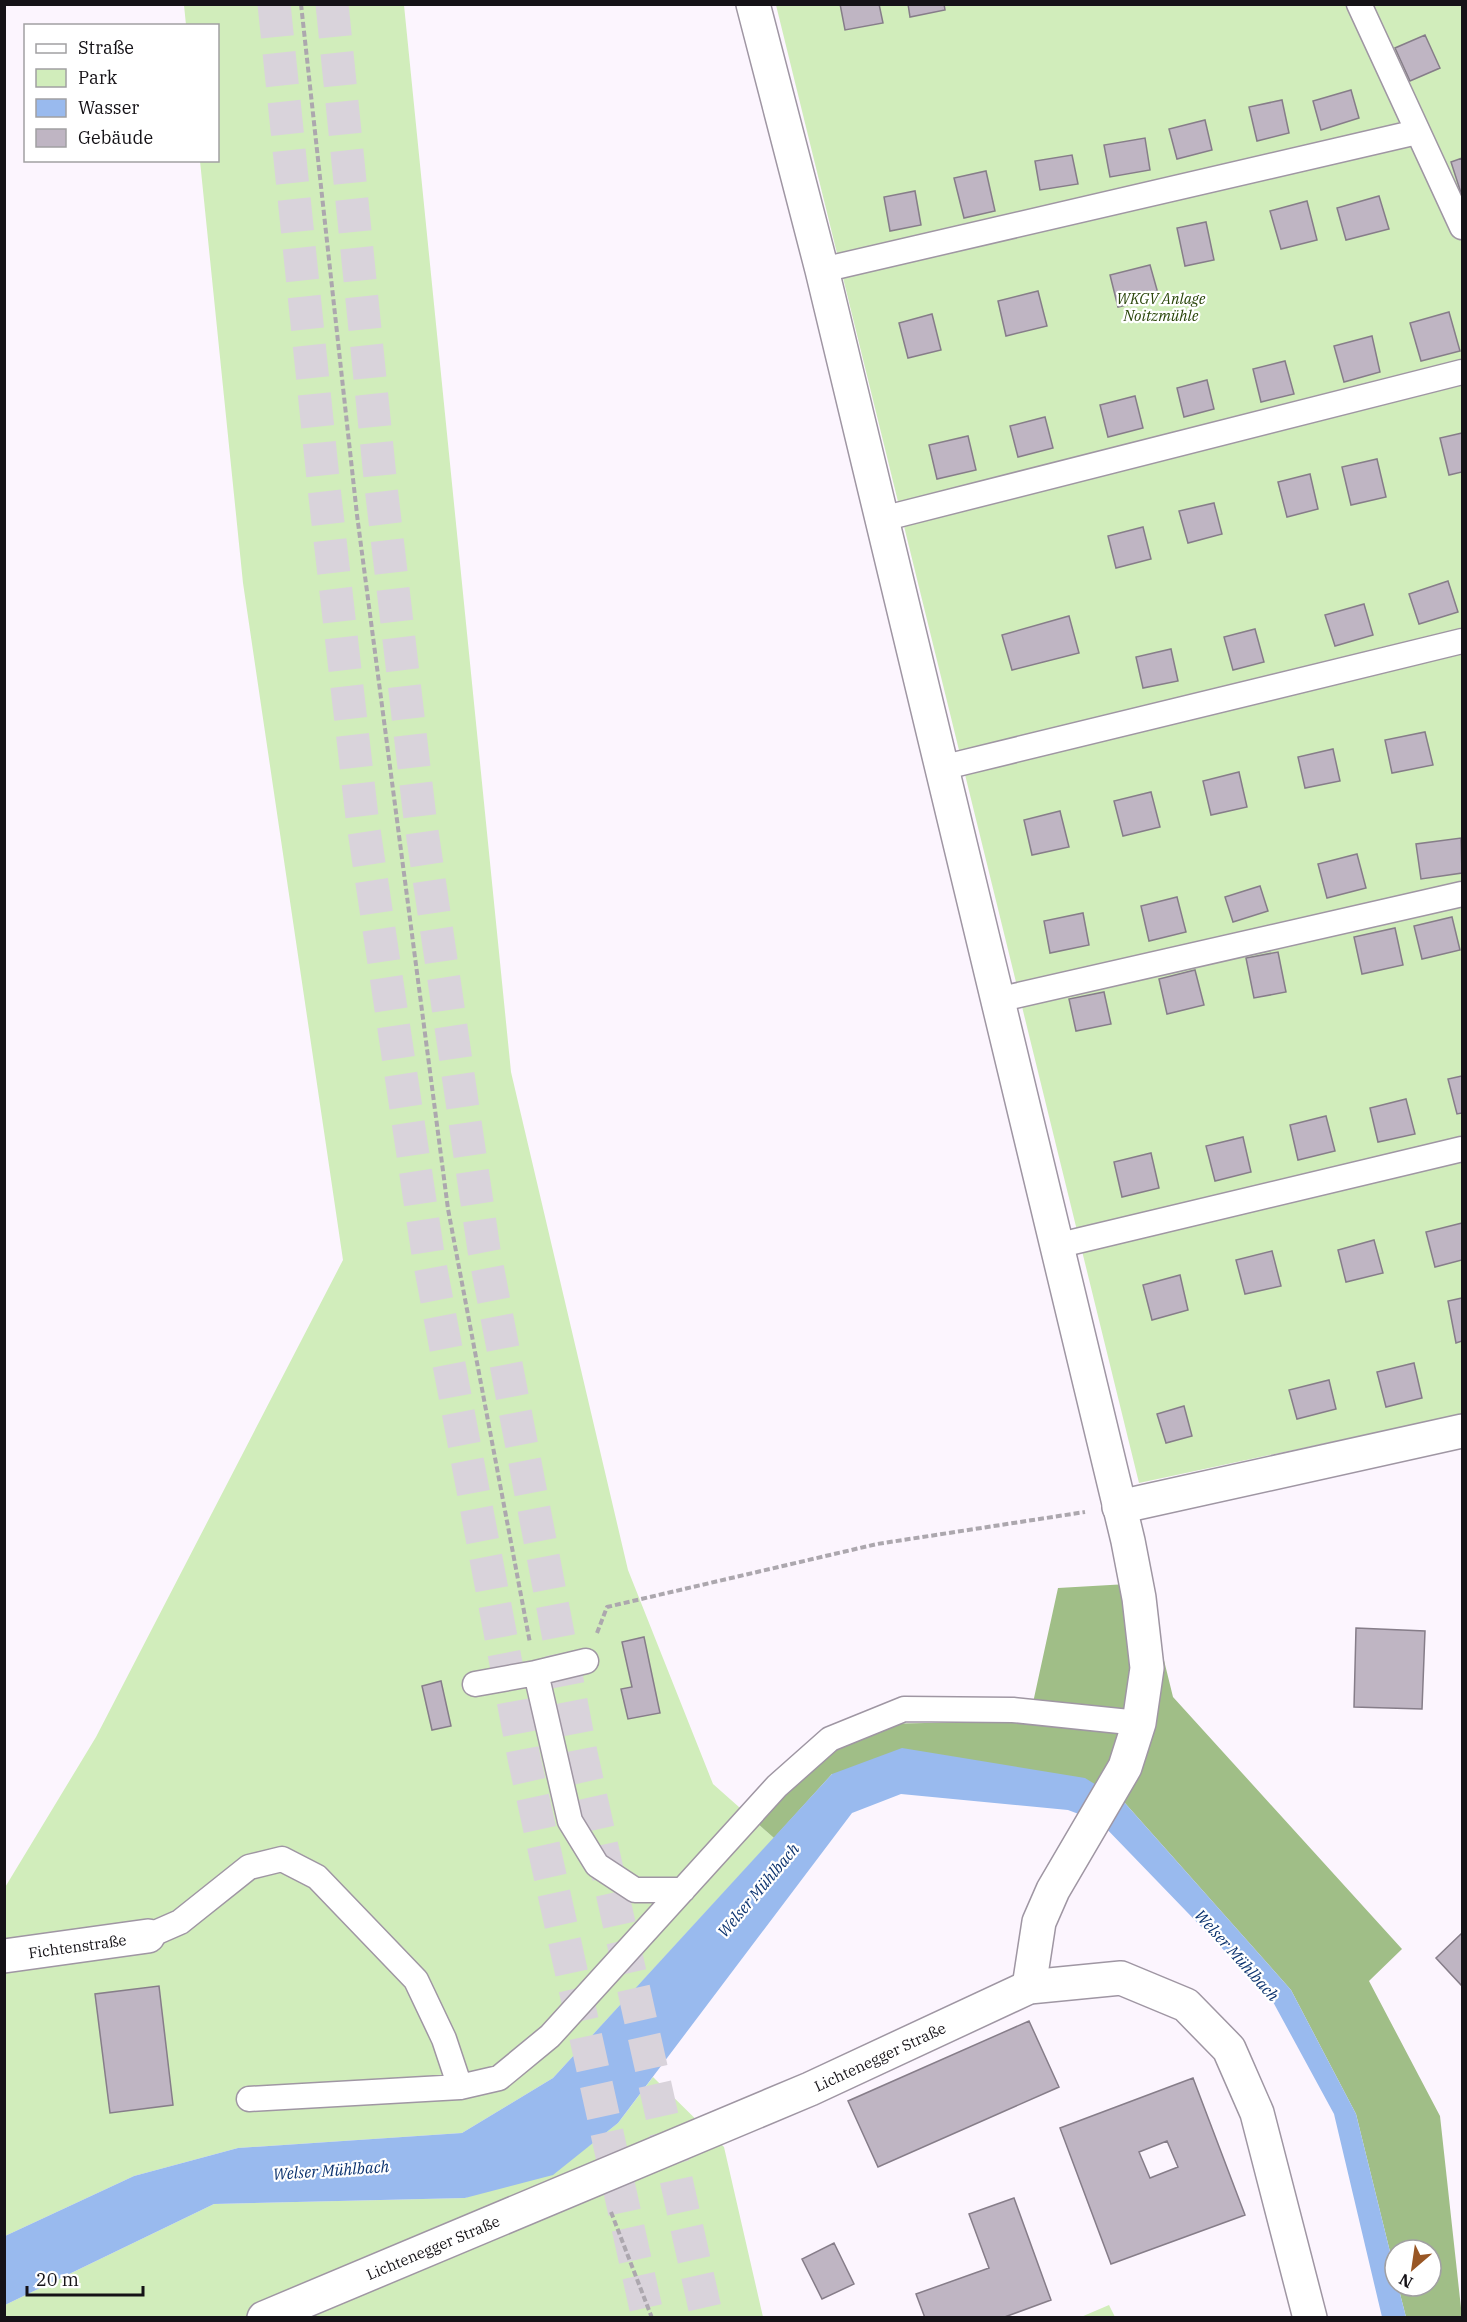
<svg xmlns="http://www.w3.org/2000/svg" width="1467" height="2322" viewBox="0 0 1467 2322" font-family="'IBM Plex Serif',serif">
	<rect width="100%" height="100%" fill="#fcf5fe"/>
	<path fill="#d1edbb" d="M184 5H404L511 1072 628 1570 713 1784 774 1838 553 2078 462 2133 238 2148 134 2176 5 2236 4 1889 96 1737 343 1260 243 583 200 161 218 160V26L186 25Z
		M776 5H1462V1414L1139 1483Z
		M653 2077 724 2147 763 2317 5 2318V2305L214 2204 465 2198 589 2146 618 2123Z
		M1109 2305 1115 2317H1081Z"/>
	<path fill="#a0be87" d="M1145 1583 1173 1697 1402 1949 1369 1981 1440 2116 1462 2317H1406L1398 2286H1431V2250H1395V2272L1356 2114 1291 1990 1124 1802 832 1774 774 1838 757 1823 802 1763 872 1724 1029 1721 1058 1588Z"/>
	<path fill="#99baee" d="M902 1748 1085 1778 1124 1802 1291 1990 1356 2114 1395 2272V2286H1398L1406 2317H1382L1334 2114 1272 2000 1100 1822 1068 1810 901 1794 852 1813 618 2123 553 2175 465 2198 214 2204 5 2305V2236L134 2176 238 2148 462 2133 553 2078 832 1774Z"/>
	<path fill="#bfb5c3" stroke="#867d89" stroke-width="1.5" fill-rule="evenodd" d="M840 4H879L883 23 845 30Z
		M908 4H944L945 10 910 17Z
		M1425 35 1440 68 1410 81 1395 48Z
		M1351 90 1359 118 1321 130 1313 101Z
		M1282 100 1289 133 1257 141 1249 107Z
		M1205 120 1212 150 1177 159 1169 129Z
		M1145 138 1150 170 1110 177 1104 145Z
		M1072 155 1078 184 1040 190 1035 161Z
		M1462 158V192L1461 193 1451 162Z
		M986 171 995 211 964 218 954 178Z
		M915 191 921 225 890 231 884 197Z
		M1379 196 1389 229 1346 240 1337 208Z
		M1307 201 1317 240 1281 249 1270 211Z
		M1206 222 1214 260 1185 266 1177 228Z
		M1150 265 1159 297 1118 307 1110 275Z
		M1038 291 1047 326 1006 336 998 301Z
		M1449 312 1460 351 1421 361 1410 323Z
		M932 314 941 350 908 358 899 323Z
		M1372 336 1380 372 1344 382 1334 346Z
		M1285 361 1294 394 1261 402 1253 369Z
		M1207 380 1214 409 1184 417 1177 388Z
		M1135 396 1143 428 1108 437 1100 405Z
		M1045 417 1053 448 1018 457 1010 426Z
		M1462 433V472L1449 475 1440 438Z
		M968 436 976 470 937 479 929 445Z
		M1377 459 1386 497 1351 505 1342 467Z
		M1310 474 1318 509 1287 517 1278 482Z
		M1214 503 1222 534 1188 543 1179 511Z
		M1143 527 1151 559 1116 568 1108 536Z
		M1448 581 1458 612 1419 624 1409 594Z
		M1364 604 1373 635 1335 646 1325 615Z
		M1069 616 1079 653 1012 670 1002 635Z
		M1255 629 1264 662 1233 670 1224 637Z
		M1171 649 1178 681 1143 688 1136 657Z
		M1425 732 1433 765 1392 773 1385 740Z
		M1333 749 1340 781 1305 788 1298 757Z
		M1239 772 1247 807 1211 815 1203 781Z
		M1151 792 1160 827 1123 836 1114 801Z
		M1060 811 1069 847 1032 855 1024 820Z
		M1461 838 1462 873 1421 879 1416 844Z
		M1357 854 1366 888 1327 898 1318 864Z
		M1260 886 1268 911 1233 922 1225 897Z
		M1177 897 1186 932 1149 941 1141 906Z
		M1083 913 1089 945 1050 953 1044 921Z
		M1452 917 1460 950 1422 959 1414 926Z
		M1395 928 1403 965 1362 974 1354 937Z
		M1278 952 1286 992 1254 998 1246 958Z
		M1195 970 1204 1005 1167 1014 1159 979Z
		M1104 992 1111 1024 1076 1031 1069 999Z
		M1462 1076V1113L1457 1114 1448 1079Z
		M1406 1099 1415 1134 1378 1142 1370 1108Z
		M1326 1116 1335 1151 1298 1160 1290 1125Z
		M1243 1137 1251 1172 1215 1181 1206 1146Z
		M1151 1153 1159 1188 1122 1197 1114 1162Z
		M1462 1223V1260L1435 1267 1426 1232Z
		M1374 1240 1383 1273 1346 1282 1338 1250Z
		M1272 1251 1281 1286 1245 1294 1236 1260Z
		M1180 1275 1188 1310 1152 1320 1143 1285Z
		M1462 1298V1341L1456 1343 1448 1301Z
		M1414 1363 1422 1398 1386 1407 1377 1372Z
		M1329 1380 1336 1409 1297 1419 1289 1390Z
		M1184 1406 1192 1436 1166 1443 1157 1414Z
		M1356 1628 1425 1631 1422 1709 1354 1707Z
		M644 1637 660 1713 628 1719 621 1689 632 1687 622 1642Z
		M441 1681 451 1726 432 1730 422 1686Z
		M1462 1933V1986L1436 1958Z
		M159 1986 173 2105 110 2113 95 1994Z
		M1029 2021 1059 2087 878 2167 848 2101Z
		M1193 2078 1245 2215 1111 2264 1060 2128ZM1167 2141 1178 2167 1150 2178 1139 2152Z
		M1014 2198 1051 2300 1002 2318H925L916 2294 989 2268 969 2214Z
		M834 2243 854 2284 822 2299 802 2259Z"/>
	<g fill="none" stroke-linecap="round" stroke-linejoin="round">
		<path stroke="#d9d3db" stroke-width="33" stroke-dasharray="33 16" stroke-linecap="butt" d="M274 4 324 488 362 817 428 1254 524 1758 648 2318
			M332 4 381 487 420 818 484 1250 581 1753 707 2318"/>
		<g stroke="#9f96a3" stroke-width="27">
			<path id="lane" d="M1359 4 1462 227
				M822 270 1417 132
				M882 519 1462 372
				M941 768 1462 641
				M997 1000 1462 894
				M1056 1246 1462 1149
				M536 1673 586 1661
				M475 1684 536 1673 570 1821 597 1865 635 1890H683
				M148 1936 180 1922 249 1867 282 1859 317 1877 416 1980 444 2039 460 2087 249 2099
				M460 2087 499 2078 550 2036 777 1786 830 1739 904 1709 1013 1710 1139 1723"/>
		</g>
		<g stroke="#9f96a3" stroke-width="36">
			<g id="street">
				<path d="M753 4 822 270 1128 1541 1139 1598 1147 1668 1139 1723 1125 1767 1053 1890 1039 1922 1029 1987"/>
				<path d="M1119 1507 1462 1431"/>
				<path id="s1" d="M4 1956 148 1936"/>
				<path id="s2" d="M264 2318 810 2089 1029 1987 1121 1978 1186 2005 1229 2049 1257 2113 1310 2318"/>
			</g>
		</g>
		<path stroke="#aca7ae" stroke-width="4" stroke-dasharray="6 3" stroke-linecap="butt" d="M301 4 357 515 448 1209 530 1643
			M597 1633 607 1607 877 1544 1085 1512
			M611 2212 652 2318"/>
		<use href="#lane" stroke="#fff" stroke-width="24"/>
		<use href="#street" stroke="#fff" stroke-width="33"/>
	</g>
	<g text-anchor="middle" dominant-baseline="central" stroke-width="4.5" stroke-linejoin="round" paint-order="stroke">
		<g font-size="15" font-style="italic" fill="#284408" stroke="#fff">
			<text x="1161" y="298">WKGV Anlage<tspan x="1161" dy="17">Noitzmühle</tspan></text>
		</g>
		<g font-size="15" fill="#151217" stroke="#fff">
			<text stroke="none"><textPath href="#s1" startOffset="74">Fichtenstraße</textPath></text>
			<text stroke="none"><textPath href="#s2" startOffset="669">Lichtenegger Straße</textPath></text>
			<text stroke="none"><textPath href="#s2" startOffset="183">Lichtenegger Straße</textPath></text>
		</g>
		<g font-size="16" font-style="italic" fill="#0c336f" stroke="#fff">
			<text transform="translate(758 1890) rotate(-50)">Welser Mühlbach</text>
			<text transform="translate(1237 1955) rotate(48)">Welser Mühlbach</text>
			<text transform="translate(331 2170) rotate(-4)">Welser Mühlbach</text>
		</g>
	</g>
	<rect width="1467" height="2322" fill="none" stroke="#151217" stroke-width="12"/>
	<rect x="24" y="24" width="195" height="138" fill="#ffffff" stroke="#a1a0a2" stroke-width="1.5"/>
	<rect x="36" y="44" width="30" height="9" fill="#ffffff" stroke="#a1a0a2" stroke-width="1.5"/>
	<text x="78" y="54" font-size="18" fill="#151217">Straße</text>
	<rect x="36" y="69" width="30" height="18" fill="#d1edbb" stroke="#a1a0a2" stroke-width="1.5"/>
	<text x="78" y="84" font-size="18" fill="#151217">Park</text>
	<rect x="36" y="99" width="30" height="18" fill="#99baee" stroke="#a1a0a2" stroke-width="1.5"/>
	<text x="78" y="114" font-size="18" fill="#151217">Wasser</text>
	<rect x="36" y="129" width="30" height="18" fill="#bfb5c3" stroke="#a1a0a2" stroke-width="1.5"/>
	<text x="78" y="144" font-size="18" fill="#151217">Gebäude</text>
	<g transform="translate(1413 2268) rotate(209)"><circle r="28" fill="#ffffff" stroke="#a1a0a2" stroke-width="1.5"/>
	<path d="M0-4.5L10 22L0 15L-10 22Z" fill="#995725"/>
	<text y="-9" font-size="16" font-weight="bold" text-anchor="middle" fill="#151217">N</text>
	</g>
	<path d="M27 2286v9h116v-9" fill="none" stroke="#151217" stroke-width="3"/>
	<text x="36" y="2286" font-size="18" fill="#151217" stroke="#ffffff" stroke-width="4.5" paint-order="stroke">20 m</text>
</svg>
